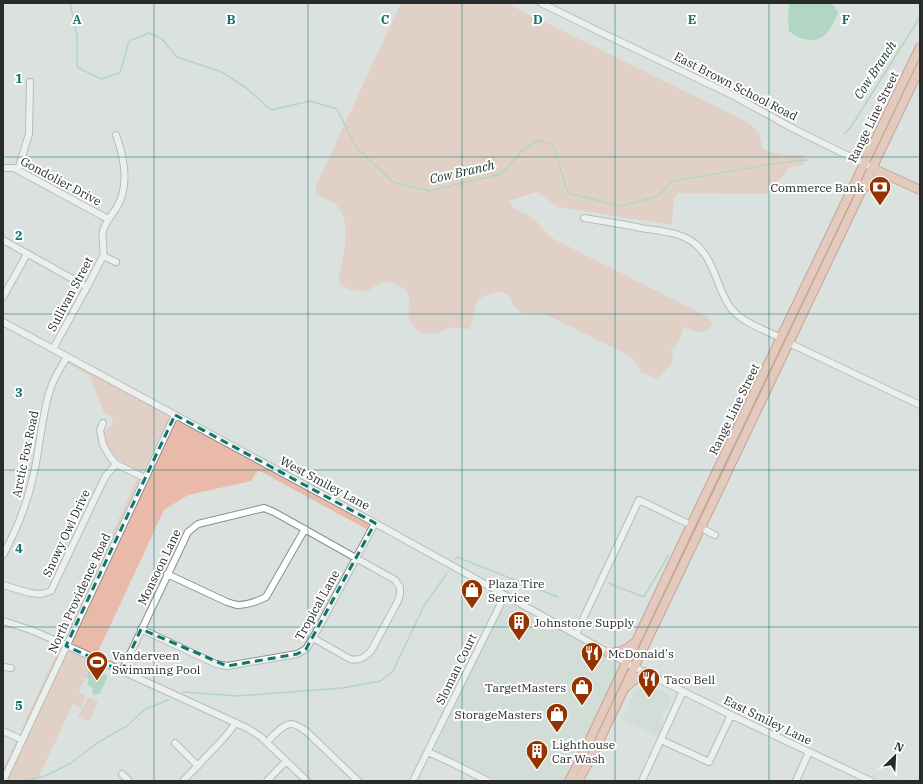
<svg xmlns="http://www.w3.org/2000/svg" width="923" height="784" viewBox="0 0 923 784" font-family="'IBM Plex Serif',serif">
	<rect width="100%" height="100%" fill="#dbe1de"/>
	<path fill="#cbd8d1" d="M504 601 511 602 560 628 605 656 614 663 616 667V672L612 680 610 686 573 762 563 781H498L436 752V746Z
		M649 684 668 694 670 701 660 721 663 724 657 736 622 719 635 690Z"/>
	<path fill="#e9baa9" d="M401 3H506L749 123 759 133 763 149 782 155H805L803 165 790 167 784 175 766 194 678 193 674 198 672 225 558 207 537 192 508 201 515 209 528 215 537 222 550 237 708 317 712 323C705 338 695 331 683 327 681 338 679 343 671 351L673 357 672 363 657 379 641 372 637 364 630 356 543 313H524L517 310 513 305 511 299 508 295 501 292 493 293 484 296 477 301 470 329C464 329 455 327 448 328 445 329 443 332 440 332 435 334 427 334 421 332 419 332 416 330 414 327 398 311 425 293 391 283 379 279 376 288 366 291 363 292 351 290 348 289 345 288 342 285 340 284L339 278C342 256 354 223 336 205 332 200 322 198 317 195L315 188Z
		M67 361H70L168 413 169 416V420L145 467 143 469C129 473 99 447 105 431 106 428 110 427 112 425 114 418 110 415 104 413L90 376 66 363Z
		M177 420H179L367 523 369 526 368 530 258 470 251 481 188 495 164 510 96 656 75 646 72 642 73 636 174 422Z
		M138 477 139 481V485L67 638 63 640Z
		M60 646 61 648 60 653 30 717 20 732Z
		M70 651 74 652 93 661 79 692 86 696 81 708 73 704 37 781H6L66 653Z
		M88 697 98 702 89 722 78 717Z
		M16 741 17 744 16 748 3 776V765H5Z"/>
	<path fill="#82c8a4" d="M789 3H831L835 7 838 13C831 28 825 44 805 39 799 38 793 35 789 31L788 18Z
		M90 667 108 676 99 695 97 694 96 695 92 693 93 692H92L93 688 87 685 89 679 86 678Z"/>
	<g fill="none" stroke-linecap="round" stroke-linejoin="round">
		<path stroke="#82c8a4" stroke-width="1.5" d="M70 3 77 36V67L101 79 120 73 129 41 149 33 162 39 177 57 222 72 245 87 271 110 310 101 337 109 356 147 393 182 429 191 501 174 524 149 539 140 553 145 568 193 619 206 657 197 673 181 778 163 807 160
			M845 133 851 127 920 17
			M455 559 457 557 558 597
			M608 583 644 597 668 556
			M183 692 237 696 342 688 381 681 393 671 424 606 447 573
			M15 780 17 781
			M24 781 45 776 71 763 97 743 127 726 144 710 168 700"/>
		<g stroke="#8b908d" stroke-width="8">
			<path id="minor" d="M541 3 598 31 734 96 792 128 867 165
				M3 168H14L108 219
				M18 170 29 134 30 82
				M584 218C603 221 622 224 641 228 659 231 680 232 694 243 713 257 716 284 728 304 739 322 763 329 781 338
				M3 240 87 287
				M103 256 116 262
				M3 297 27 254
				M3 322 375 523 505 595 634 667 731 715 871 781
				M789 343 920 405
				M53 349 87 287 103 256C105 247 101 240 103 231 105 222 112 215 117 207 130 185 124 157 116 135
				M103 423 100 430 103 445 111 458 116 464 145 478
				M701 528 715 535
				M3 555C16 531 27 504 33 477 40 449 41 418 50 390 54 378 60 368 67 357
				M167 574 227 602C230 603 233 604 237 605 246 605 258 601 266 597L305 529
				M3 585 30 593 41 594 51 591 105 477 116 464
				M3 621 31 630 59 642 247 728 261 737 307 781
				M141 629 216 664 227 666 297 654 306 649 313 638 375 523
				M576 634 639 500 691 525
				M3 667 11 668
				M122 671 188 532 198 524 264 508 274 512 395 580 400 587V594L398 601 371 651C364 658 359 661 350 659L313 638
				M3 731 22 740
				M661 740 709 762 731 715
				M267 742C272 737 283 724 291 724 296 724 301 728 306 731L358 781
				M175 743 198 766
				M428 752 450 762 488 781
				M122 774 129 781
				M3 781 175 415
				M183 781 224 738 236 723
				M267 781 286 761
				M413 781 505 595
				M642 781 683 691
				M796 781 809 752"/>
		</g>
		<g stroke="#a35b40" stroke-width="10">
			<path id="major" d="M852 158 873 145
				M872 168 920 190
				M864 188 883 173
				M608 653C619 653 626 650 634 643
				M626 687 644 672
				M569 781 583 754 691 525 920 47
				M578 781 591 758 920 68"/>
		</g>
		<use href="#minor" stroke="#fff" stroke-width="6"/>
		<use href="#major" stroke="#efac94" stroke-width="8"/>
	</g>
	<path d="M0 0H923V784H0ZM175 415 375 523 306 649 297 654 227 666 141 629 122 671 66 646Z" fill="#dbe1de" fill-opacity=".55" fill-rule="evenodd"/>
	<path fill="none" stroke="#0f766e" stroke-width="3" stroke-dasharray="8 5" stroke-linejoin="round" d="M175 415 375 523 306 649 297 654 227 666 141 629 122 671 66 646Z"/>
	<path fill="none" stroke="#0f766e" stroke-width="1" stroke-opacity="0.55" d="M154 3V781M308 3V781M462 3V781M615 3V781M769 3V781M3 157H920M3 314H920M3 470H920M3 627H920"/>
	<defs>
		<g id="bank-pin" transform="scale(1.15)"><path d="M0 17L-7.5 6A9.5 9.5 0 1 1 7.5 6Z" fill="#963200" stroke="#fff"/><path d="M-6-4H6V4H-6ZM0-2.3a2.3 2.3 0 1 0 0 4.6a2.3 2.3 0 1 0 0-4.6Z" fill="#fff"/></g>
		<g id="shop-pin" transform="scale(1.15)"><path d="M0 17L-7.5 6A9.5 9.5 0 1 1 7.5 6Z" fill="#963200" stroke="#fff"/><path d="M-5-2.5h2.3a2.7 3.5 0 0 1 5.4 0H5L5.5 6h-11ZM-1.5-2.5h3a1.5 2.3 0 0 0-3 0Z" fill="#fff"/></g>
		<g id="building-pin" transform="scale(1.15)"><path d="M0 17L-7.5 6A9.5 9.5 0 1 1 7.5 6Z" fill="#963200" stroke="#fff"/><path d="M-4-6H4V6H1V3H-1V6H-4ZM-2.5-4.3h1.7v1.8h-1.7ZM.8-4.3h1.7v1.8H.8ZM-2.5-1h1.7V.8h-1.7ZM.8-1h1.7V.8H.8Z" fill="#fff"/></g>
		<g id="restaurant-pin" transform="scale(1.15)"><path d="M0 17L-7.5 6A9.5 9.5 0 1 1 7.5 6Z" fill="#963200" stroke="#fff"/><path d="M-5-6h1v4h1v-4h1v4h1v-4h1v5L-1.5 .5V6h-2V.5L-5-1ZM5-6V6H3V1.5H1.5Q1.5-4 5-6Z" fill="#fff"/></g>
		<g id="stadium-pin" transform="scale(1.15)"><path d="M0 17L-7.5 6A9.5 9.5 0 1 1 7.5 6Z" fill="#963200" stroke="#fff"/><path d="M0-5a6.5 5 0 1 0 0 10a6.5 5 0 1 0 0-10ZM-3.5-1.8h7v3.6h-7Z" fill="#fff"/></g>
	</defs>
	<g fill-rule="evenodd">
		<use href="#bank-pin" x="880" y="187"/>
		<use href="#shop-pin" x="472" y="590"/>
		<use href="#building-pin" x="519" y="622"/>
		<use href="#restaurant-pin" x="592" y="653"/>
		<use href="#stadium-pin" x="97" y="662"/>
		<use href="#restaurant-pin" x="649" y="679"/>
		<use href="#shop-pin" x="582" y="687"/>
		<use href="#shop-pin" x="557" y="714"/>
		<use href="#building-pin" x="537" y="751"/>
	</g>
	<g text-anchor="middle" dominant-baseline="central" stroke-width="4" stroke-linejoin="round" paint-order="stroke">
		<g font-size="12" fill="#282b29" stroke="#fff">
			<text transform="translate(736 86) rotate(27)">East Brown School Road</text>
			<text transform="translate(873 117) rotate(-64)">Range Line Street</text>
			<text transform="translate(61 181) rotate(28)">Gondolier Drive</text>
			<text transform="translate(70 294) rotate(-62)">Sullivan Street</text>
			<text transform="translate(734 409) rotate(-64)">Range Line Street</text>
			<text transform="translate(25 454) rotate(-78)">Arctic Fox Road</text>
			<text transform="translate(325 483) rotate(28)">West Smiley Lane</text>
			<text transform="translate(66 533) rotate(-65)">Snowy Owl Drive</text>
			<text transform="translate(159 567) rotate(-64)">Monsoon Lane</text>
			<text transform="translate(79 593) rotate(-65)">North Providence Road</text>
			<text transform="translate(317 605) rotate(-61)">Tropical Lane</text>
			<text transform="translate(456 669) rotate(-64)">Sloman Court</text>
			<text transform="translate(768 720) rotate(26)">East Smiley Lane</text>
		</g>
		<g font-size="12" fill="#282b29" stroke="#fff" text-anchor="start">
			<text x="864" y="187" text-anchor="end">Commerce Bank</text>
			<text x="488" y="583">Plaza Tire<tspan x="488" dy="14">Service</tspan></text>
			<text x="534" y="622">Johnstone Supply</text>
			<text x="608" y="653">McDonald's</text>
			<text x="112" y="655">Vanderveen<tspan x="112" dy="14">Swimming Pool</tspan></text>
			<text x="664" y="679">Taco Bell</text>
			<text x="566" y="687" text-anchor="end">TargetMasters</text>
			<text x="542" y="714" text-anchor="end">StorageMasters</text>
			<text x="552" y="744">Lighthouse<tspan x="552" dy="14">Car Wash</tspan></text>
		</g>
		<g font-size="13" font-style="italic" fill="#143425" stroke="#fff">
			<text transform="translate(875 70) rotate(-57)">Cow Branch</text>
			<text transform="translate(462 172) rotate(-13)">Cow Branch</text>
		</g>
	</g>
	<g font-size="13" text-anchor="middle" font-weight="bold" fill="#0f766e" stroke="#fff" stroke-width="4" stroke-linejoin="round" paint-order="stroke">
		<text x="77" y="24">A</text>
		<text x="231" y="24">B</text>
		<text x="385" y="24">C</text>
		<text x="538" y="24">D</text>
		<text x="692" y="24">E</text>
		<text x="846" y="24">F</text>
		<text x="19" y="83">1</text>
		<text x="19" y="240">2</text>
		<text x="19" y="397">3</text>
		<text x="19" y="553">4</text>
		<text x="19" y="710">5</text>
	</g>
	<rect width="923" height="784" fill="none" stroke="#282b29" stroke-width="8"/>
	<g transform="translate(895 756) rotate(24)" stroke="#ffffff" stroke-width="3" paint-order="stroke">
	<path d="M0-3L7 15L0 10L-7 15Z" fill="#282b29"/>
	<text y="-6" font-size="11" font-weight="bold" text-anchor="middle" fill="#282b29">N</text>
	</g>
</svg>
